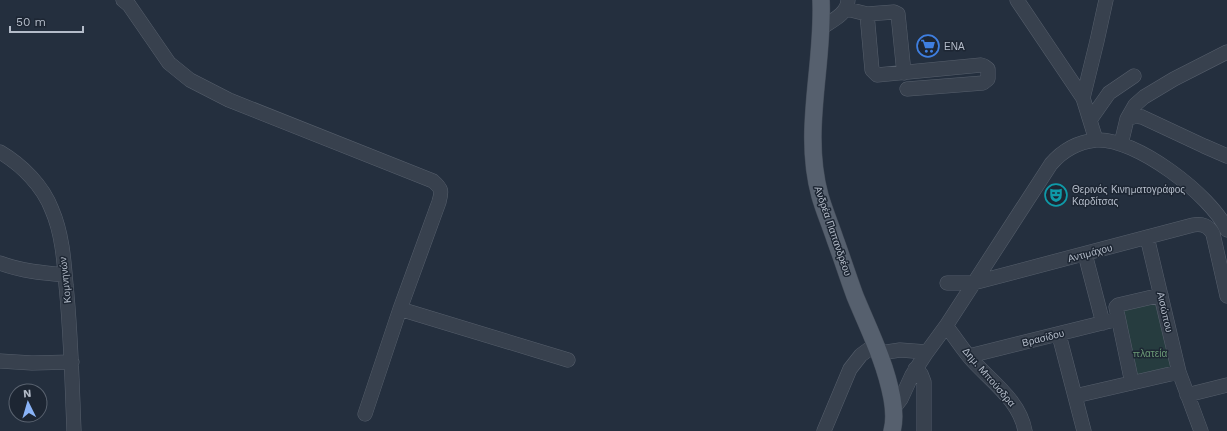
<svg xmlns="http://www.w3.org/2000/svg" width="1227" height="431" viewBox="0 0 1227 431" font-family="'Work Sans',sans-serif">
	<rect width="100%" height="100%" fill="#242f3e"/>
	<path fill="#263c3f" d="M1158 299 1174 369 1134 379 1119 308Z"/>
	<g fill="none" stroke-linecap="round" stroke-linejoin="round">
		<g stroke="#565f6c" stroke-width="15">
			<path id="minor" d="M123 0 129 5 169 63 190 80 229 100 433 181C442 189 442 191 439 202L400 309 365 414
				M1017 0 1083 98 1096 140
				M847 9 867 14 894 12 898 14 904 73
				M867 14 872 70 877 75 981 65 984 66 988 69V79L983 83 907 89
				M821 28C831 21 848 14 848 0
				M1083 98 1097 41 1106 0
				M1127 119 1135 105 1144 97 1174 79 1227 52
				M1090 120 1109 93 1134 76
				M1121 144 1127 119 1136 116 1142 117 1204 146 1227 156
				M0 152C22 165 43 186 52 210 62 233 64 260 66 285 71 333 72 382 74 431
				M1147 237 1179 372 1201 431
				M1085 254 1103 323
				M0 263C21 271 43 273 65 275
				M947 283H973L1193 225C1202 223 1209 226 1213 234L1227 296
				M400 309 568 360
				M946 326C955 337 963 350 972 360 992 382 1020 401 1025 431
				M1059 335 1084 431
				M880 353 900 350 927 352 946 326 1051 164C1063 150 1078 142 1096 140 1135 137 1211 195 1227 230
				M969 356 1118 319
				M0 361 32 363 72 362
				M915 369 921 374 924 382V431
				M1132 383 1116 307 1118 305 1161 295
				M1187 395 1227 385
				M1075 396 1179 372
				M894 408 901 399 912 375 927 352
				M824 431 850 369 861 355 876 344"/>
		</g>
		<g stroke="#414a57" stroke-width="18">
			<path id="major" d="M821 0C824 65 802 131 820 196 824 210 830 224 835 239 842 258 848 277 855 296 869 330 885 361 892 398 894 409 895 420 892 431"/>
		</g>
		<use href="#minor" stroke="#38414e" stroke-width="14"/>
		<use href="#major" stroke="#56606e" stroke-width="17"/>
	</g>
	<defs>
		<g id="supermarket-ring" transform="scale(1.15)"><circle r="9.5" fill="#1d2633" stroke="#3f7fe0" stroke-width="1.5"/><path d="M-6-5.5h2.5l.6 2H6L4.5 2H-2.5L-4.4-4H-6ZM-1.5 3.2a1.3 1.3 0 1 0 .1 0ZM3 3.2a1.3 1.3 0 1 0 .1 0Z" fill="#3f7fe0"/></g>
		<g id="theatre-ring" transform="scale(1.15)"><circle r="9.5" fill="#1d2633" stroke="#0f9aa8" stroke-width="1.5"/><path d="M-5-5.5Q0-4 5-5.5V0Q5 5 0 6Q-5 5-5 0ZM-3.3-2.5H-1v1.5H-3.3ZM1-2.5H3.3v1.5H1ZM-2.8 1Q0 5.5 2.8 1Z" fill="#0f9aa8"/></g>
	</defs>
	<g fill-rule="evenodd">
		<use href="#supermarket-ring" x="928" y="46"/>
		<use href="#theatre-ring" x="1056" y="195"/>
	</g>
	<g text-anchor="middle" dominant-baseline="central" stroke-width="3" stroke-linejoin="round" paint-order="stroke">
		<g font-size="10" fill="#b4bcc9" stroke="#1d2633" text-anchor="start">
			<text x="944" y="46">ΕΝΑ</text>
			<text x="1072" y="189">Θερινός Κινηματογράφος<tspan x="1072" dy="12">Καρδίτσας</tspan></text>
		</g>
		<g font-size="10" fill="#b4bcc9" stroke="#1d2633">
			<text transform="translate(833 231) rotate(71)">Ανδρέα Παπανδρέου</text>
			<text transform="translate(1090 253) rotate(-15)">Αντιμάχου</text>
			<text transform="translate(65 280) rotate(-96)">Κομνηνών</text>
			<text transform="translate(1165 312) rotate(77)">Αισώπου</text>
			<text transform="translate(1043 338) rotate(-14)">Βρασίδου</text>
			<text transform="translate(989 377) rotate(49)">Δημ. Μπούσδρα</text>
		</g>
		<g font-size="10" fill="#6b9a76" stroke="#1d2633">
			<text x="1150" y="353">πλατεία</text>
		</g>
	</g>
	<g transform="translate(28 403) rotate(355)"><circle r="19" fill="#1d2633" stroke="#59626f"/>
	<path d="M0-3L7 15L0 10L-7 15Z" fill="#8ab4f8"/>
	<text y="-6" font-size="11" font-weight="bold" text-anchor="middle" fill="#b4bcc9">N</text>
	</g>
	<path d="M10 26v6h73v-6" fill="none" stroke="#b4bcc9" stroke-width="2"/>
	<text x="16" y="26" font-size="12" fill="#b4bcc9" stroke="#1d2633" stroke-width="3" paint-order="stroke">50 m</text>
</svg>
